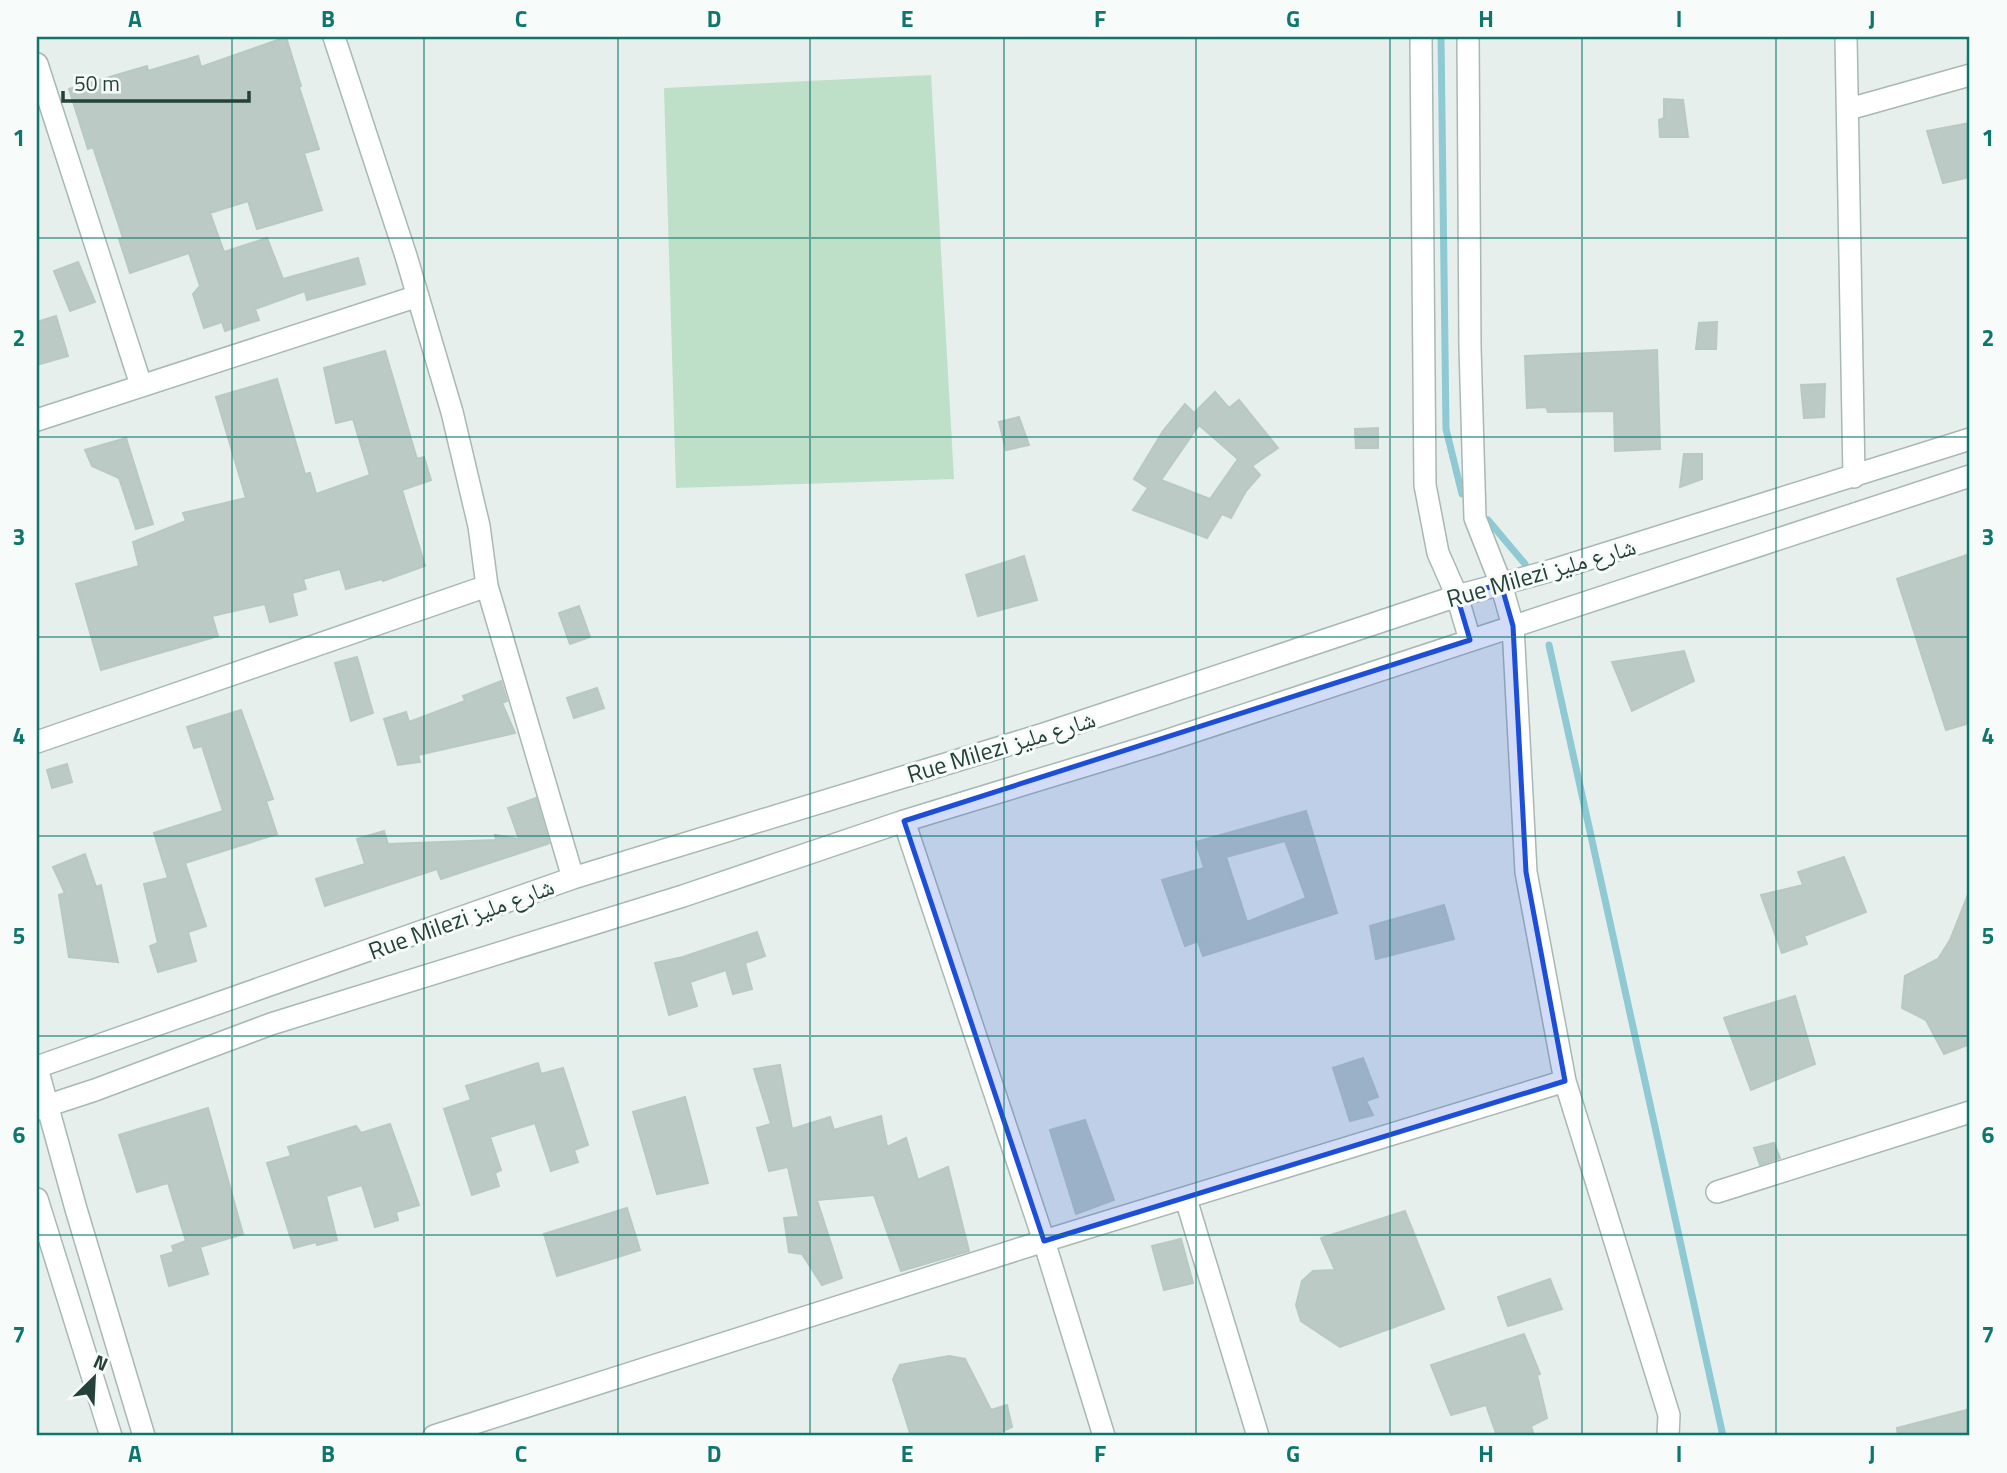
<svg xmlns="http://www.w3.org/2000/svg" width="2007" height="1473" viewBox="0 0 2007 1473" font-family="'Titillium Web','Noto Naskh Arabic',sans-serif">
	<rect width="100%" height="100%" fill="#e6efeb"/>
	<path fill="#bfe0c8" d="M931 75 954 479 676 488 664 88Z"/>
	<g fill="none" stroke-linecap="round" stroke-linejoin="round">
		<path stroke="#8ec9d4" stroke-width="7" d="M1441 37 1446 429 1462 494
			M1488 520 1525 564
			M1549 645 1723 1436"/>
	</g>
	<path fill="#bbcac4" stroke="#b8c9c2" stroke-width="2" fill-rule="evenodd" d="M286 37 301 86 299 87 319 149 304 153 322 210 257 229 248 201 210 213 224 252 267 238 283 279 358 258 365 284 307 300 305 291 255 309 259 320 225 331 222 322 204 328 193 294 200 286 189 253 130 273 119 239 123 238 93 147 88 149 69 89 147 66 148 71 198 56 201 67Z
		M1664 99 1683 100 1688 137H1660L1659 120 1664 118Z
		M1970 123V177L1943 183 1927 131Z
		M78 262 95 302 70 311 54 271Z
		M56 316 68 356 37 365V322Z
		M1717 322 1716 349H1696L1699 323Z
		M1657 350 1660 449 1615 451 1614 411 1548 412 1546 407 1527 408 1525 356Z
		M385 351 417 459 424 457 431 480 402 490 425 566 383 581 382 579 346 589 340 569 303 579 306 589 292 593 297 615 270 622 265 604 212 616 218 636 101 670 76 584 139 566 133 542 186 521 183 513 246 498 216 397 277 379 305 474 310 473 316 494 370 475 353 419 336 423 324 368Z
		M1825 384 1824 417 1804 418 1801 385Z
		M1215 392 1229 408 1239 400 1278 448 1252 466 1260 475 1246 491 1231 518 1222 514 1207 538 1133 510 1148 488 1134 479 1163 431 1185 404 1194 413ZM1199 425 1238 459 1210 499 1161 480Z
		M1019 417 1029 445 1006 450 999 422Z
		M1378 428V448H1356L1355 429Z
		M126 438 153 524 136 529 119 478 92 466 85 450Z
		M1684 454H1702V479L1680 487Z
		M1970 554V723L1946 730 1897 579Z
		M1024 556 1037 600 978 616 966 575Z
		M579 606 590 637 570 644 559 613Z
		M1684 651 1694 681 1632 711 1612 662Z
		M357 657 373 713 351 721 335 663Z
		M501 681 507 701 502 703 515 733 418 755 420 762 398 765 384 719 406 712 409 722 465 701 463 696Z
		M597 688 604 708 574 718 567 698Z
		M241 710 273 799 266 801 277 834 185 863 206 926 188 932 196 961 158 972 150 946 158 943 144 884 168 878 154 833 223 811 202 746 194 748 187 727Z
		M67 764 72 782 52 788 47 770Z
		M536 798 549 843 547 844 441 879 437 869 325 906 316 879 365 864 357 839 384 831 388 844 496 840 495 835 519 839 508 808Z
		M1306 811 1337 913 1203 956 1198 942 1228 930 1185 946 1162 880 1204 868 1196 842ZM1285 841 1306 898 1247 922 1226 857Z
		M85 854 96 887 101 885 118 962 69 957 59 895 65 893 53 867Z
		M1844 857 1866 912 1804 936 1807 944 1782 953 1761 895 1803 885 1798 872Z
		M1969 892 1970 1044 1944 1054 1926 1020 1902 1008 1905 976 1938 959 1950 940Z
		M1444 905 1454 939 1376 959 1370 926Z
		M757 932 765 956 745 963 752 989 733 994 726 970 690 982 697 1006 669 1015 655 963 683 957Z
		M1795 996 1815 1064 1751 1090 1724 1018Z
		M1363 1058 1378 1097 1366 1101 1373 1115 1350 1121 1333 1068Z
		M538 1063 541 1074 563 1068 588 1145 574 1150 578 1162 551 1171 535 1123 490 1137 501 1170 495 1173 499 1186 472 1195 444 1109 471 1100 466 1086Z
		M780 1065 792 1129 830 1117 834 1130 881 1116 887 1147 906 1138 918 1180 948 1167 969 1251 901 1271 874 1195 817 1200 842 1278 822 1285 802 1254 789 1252 784 1218 799 1217 788 1167 769 1171 757 1128 771 1124 754 1069Z
		M685 1097 708 1183 657 1194 633 1112Z
		M208 1108 243 1234 200 1247 208 1274 169 1286 161 1256 174 1252 172 1246 186 1241 168 1183 137 1192 119 1135Z
		M1085 1120 1114 1200 1076 1214 1050 1130Z
		M390 1124 419 1205 396 1212 398 1220 375 1227 362 1185 326 1196 337 1240 317 1245 316 1242 294 1248 267 1163 291 1156 288 1147 356 1126 361 1133Z
		M1774 1143 1780 1158 1760 1165 1754 1148Z
		M627 1208 640 1250 557 1276 544 1234Z
		M1405 1211 1444 1309 1340 1347 1301 1321 1296 1305 1302 1281 1313 1271 1335 1270 1321 1238Z
		M1181 1239 1193 1283 1164 1290 1152 1246Z
		M1550 1279 1562 1309 1508 1326 1498 1297Z
		M1524 1334 1540 1374 1537 1375 1547 1418 1531 1426 1534 1436H1497L1486 1405 1451 1415 1431 1365Z
		M949 1356 965 1359 991 1410 1007 1405 1012 1427 993 1436H911L893 1379 900 1365Z
		M1970 1409V1436H1898L1897 1428Z"/>
	<g fill="none" stroke-linecap="round" stroke-linejoin="round">
		<g stroke="#a8b8b2" stroke-width="24">
			<path id="minor" d="M334 37 406 256 452 412 479 526 487 586 573 878
				M1421 37 1425 485 1438 553 1457 596 1470 640
				M1468 37 1470 347 1475 518 1501 584 1513 626 1526 872 1565 1081 1669 1415 1668 1436
				M1846 37 1854 477
				M37 64 141 385
				M1849 109 1970 75
				M37 420 418 296
				M37 742 487 586
				M904 821 1044 1241 1104 1436
				M37 1067 573 878 1047 733 1457 596 1553 570 1970 439
				M37 1068 76 1209 144 1436
				M37 1109 95 1090 271 1024 683 896 904 821 1156 744 1970 476
				M1717 1192 1970 1112
				M37 1199 111 1436
				M1186 1199 1258 1436
				M434 1436 1044 1241 1565 1081"/>
		</g>
		<use href="#minor" stroke="#fff" stroke-width="21"/>
	</g>
	<path fill="#1d4ed8" fill-opacity="0.2" stroke="#1d4ed8" stroke-width="5" stroke-linejoin="round" d="M1501 584 1513 626 1526 872 1565 1081 1044 1241 904 821 1470 640 1457 596Z"/>
	<path fill="none" stroke="#0f766e" stroke-width="2" stroke-opacity="0.55" d="M232 37V1436M424 37V1436M618 37V1436M810 37V1436M1004 37V1436M1196 37V1436M1390 37V1436M1582 37V1436M1776 37V1436M37 238H1970M37 437H1970M37 637H1970M37 836H1970M37 1036H1970M37 1235H1970"/>
	<g text-anchor="middle" dominant-baseline="central" stroke-width="6" stroke-linejoin="round" paint-order="stroke">
		<g font-size="24" fill="#24423a" stroke="#f7fbf9">
			<text transform="translate(1541 572) rotate(-16)">Rue Milezi شارع مليز</text>
			<text transform="translate(1001 746) rotate(-17)">Rue Milezi شارع مليز</text>
			<text transform="translate(461 918) rotate(-20)">Rue Milezi شارع مليز</text>
		</g>
	</g>
	<rect width="2007" height="1473" fill="none" stroke="#f7fbf9" stroke-width="77"/>
	<g transform="translate(94 1378) rotate(24)" stroke="#f7fbf9" stroke-width="5" paint-order="stroke">
	<path d="M0-5L12 26L0 18L-12 26Z" fill="#24423a"/>
	<text y="-10" font-size="19" font-weight="bold" text-anchor="middle" fill="#24423a">N</text>
	</g>
	<path d="M63 91v10h186v-10" fill="none" stroke="#24423a" stroke-width="3.5"/>
	<text x="74" y="91" font-size="21" fill="#24423a" stroke="#f7fbf9" stroke-width="5" paint-order="stroke">50 m</text>
	<rect x="38" y="38" width="1930" height="1396" fill="none" stroke="#0f766e" stroke-width="2.5"/>
	<g font-size="23" text-anchor="middle" font-weight="bold" fill="#0f766e">
		<text x="135" y="27">A</text>
		<text x="328" y="27">B</text>
		<text x="521" y="27">C</text>
		<text x="714" y="27">D</text>
		<text x="907" y="27">E</text>
		<text x="1100" y="27">F</text>
		<text x="1293" y="27">G</text>
		<text x="1486" y="27">H</text>
		<text x="1679" y="27">I</text>
		<text x="1872" y="27">J</text>
		<text x="19" y="146">1</text>
		<text x="1988" y="146">1</text>
		<text x="19" y="346">2</text>
		<text x="1988" y="346">2</text>
		<text x="19" y="545">3</text>
		<text x="1988" y="545">3</text>
		<text x="19" y="744">4</text>
		<text x="1988" y="744">4</text>
		<text x="19" y="944">5</text>
		<text x="1988" y="944">5</text>
		<text x="19" y="1143">6</text>
		<text x="1988" y="1143">6</text>
		<text x="19" y="1343">7</text>
		<text x="1988" y="1343">7</text>
		<text x="135" y="1462">A</text>
		<text x="328" y="1462">B</text>
		<text x="521" y="1462">C</text>
		<text x="714" y="1462">D</text>
		<text x="907" y="1462">E</text>
		<text x="1100" y="1462">F</text>
		<text x="1293" y="1462">G</text>
		<text x="1486" y="1462">H</text>
		<text x="1679" y="1462">I</text>
		<text x="1872" y="1462">J</text>
	</g>
</svg>
